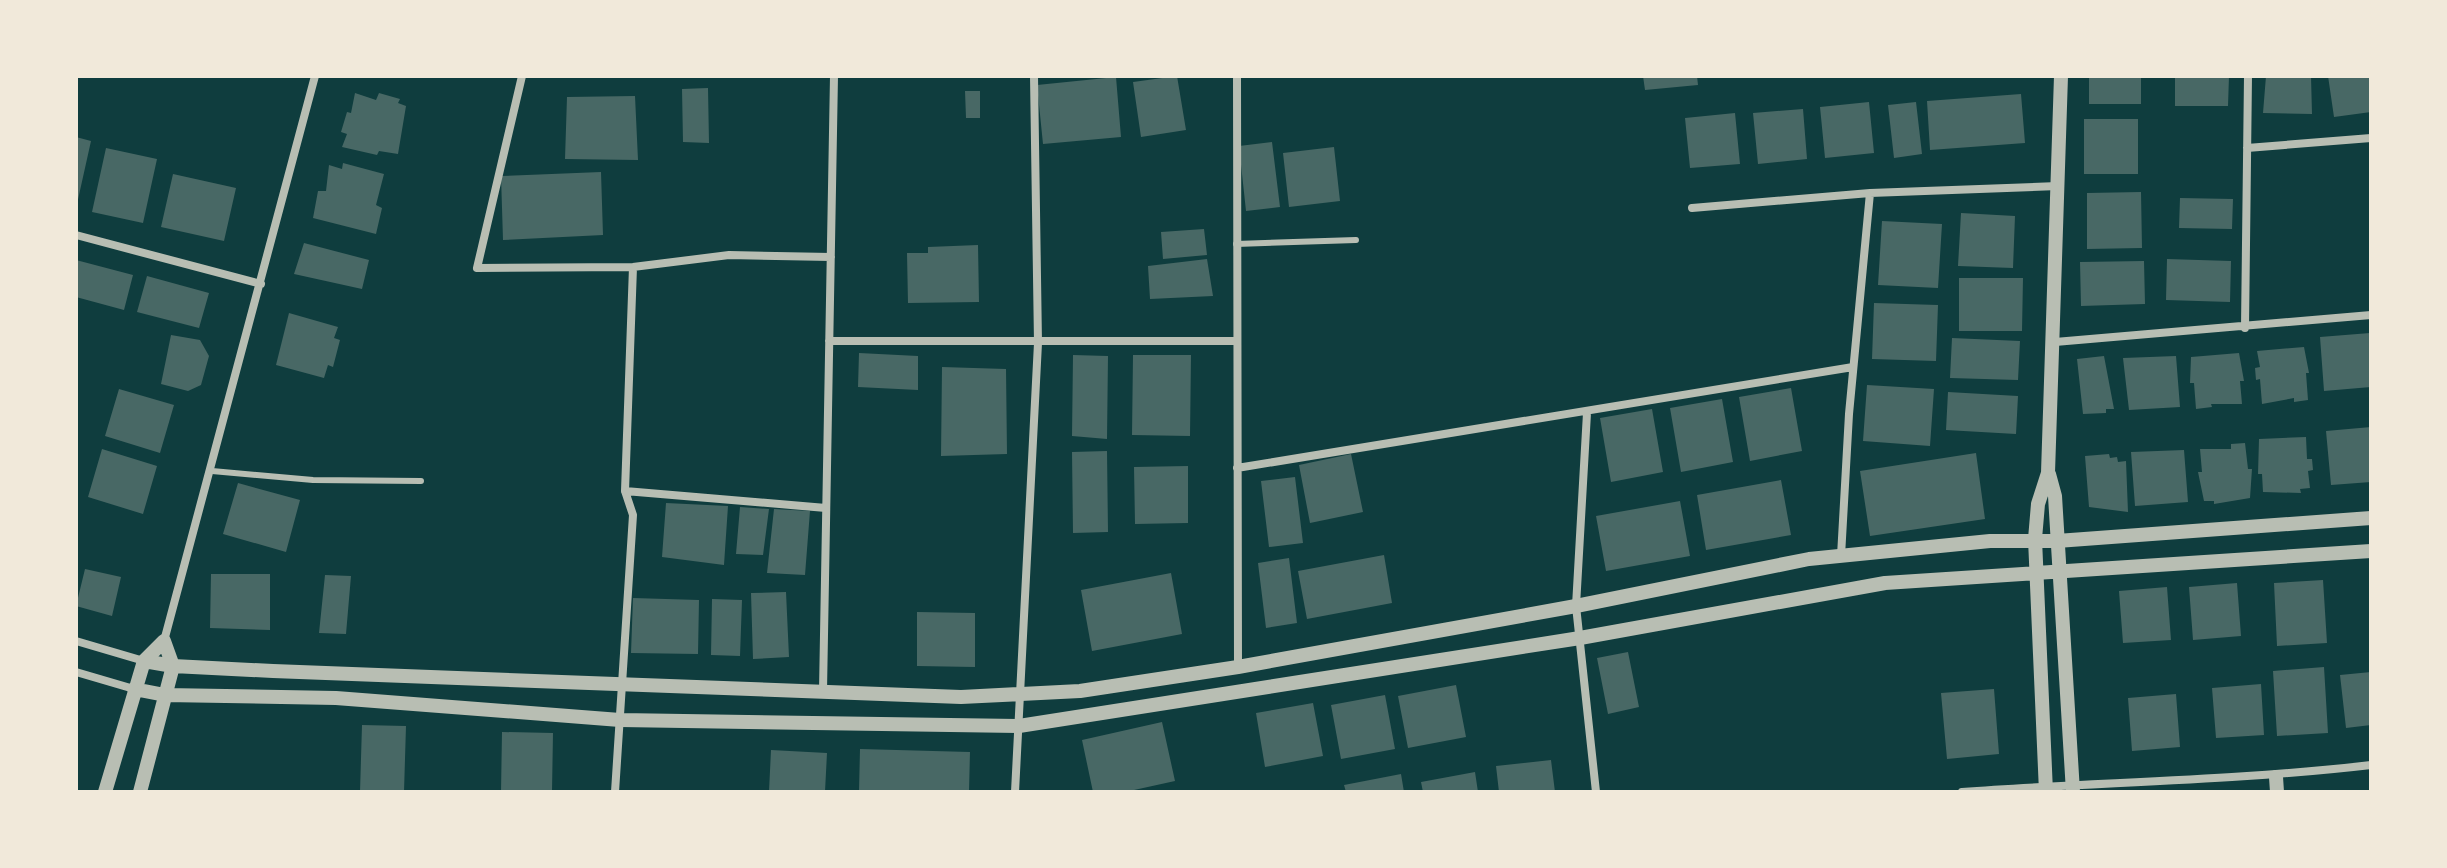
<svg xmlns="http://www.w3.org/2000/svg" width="2447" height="868" viewBox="0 0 2447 868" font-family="'PT Sans',sans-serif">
	<rect width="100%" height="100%" fill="#0f3d3e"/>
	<path fill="#486865" d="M1177 76 1186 130 1141 137 1133 82Z
		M1643 76H1697L1698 85 1645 90Z
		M2089 76H2141V104H2089Z
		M2175 76H2229L2228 106H2175Z
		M2266 76H2311L2312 114 2263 113Z
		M2328 76H2371V112L2334 117Z
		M1116 77 1121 137 1043 144 1037 85Z
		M708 88 709 143 683 142 682 89Z
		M965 91H980V118H966Z
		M355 93 376 100 379 93 400 99 398 103 406 106 398 154 379 151 377 155 342 147 347 134 341 132 347 112 351 113Z
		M2021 94 2025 143 1930 150 1927 101Z
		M635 96 638 160 565 159 567 97Z
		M1869 102 1874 153 1825 158 1820 107Z
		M1916 102 1922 154 1894 158 1888 105Z
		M1803 109 1807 159 1758 164 1753 113Z
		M1735 113 1740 164 1690 168 1685 118Z
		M2084 119H2138V174H2084Z
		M76 137 91 141 77 204H76Z
		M1272 142 1280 207 1246 211 1239 146Z
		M1334 147 1340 201 1289 207 1283 153Z
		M106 148 157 159 143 223 92 212Z
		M343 163 384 174 376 205 382 208 376 234 313 218 318 191H326L329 165 342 169Z
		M601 172 603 235 503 240 501 176Z
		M173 174 236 188 224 241 161 227Z
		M2141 192 2142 248 2087 249V193Z
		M2180 198 2233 199 2232 229 2179 228Z
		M1961 213 2015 216 2013 268 1958 266Z
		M1882 221 1942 224 1938 288 1878 285Z
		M1204 229 1207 255 1163 259 1161 232Z
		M304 243 369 260 362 289 294 274Z
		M978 245 979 302 908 303 907 253H928V247Z
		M1207 259 1213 296 1150 299 1148 266Z
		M2167 259 2231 261 2230 302 2166 300Z
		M76 260 133 275 124 310 76 297Z
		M2144 261 2145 304 2081 306 2080 262Z
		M147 276 209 293 199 328 137 312Z
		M1959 278H2023L2022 331H1959Z
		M1874 303 1938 305 1936 361 1872 359Z
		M289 313 338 327 334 338 340 340 333 367 328 365 324 378 276 365Z
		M2370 333 2371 387 2324 391 2320 337Z
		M171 335 200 340 209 356 201 385 188 391 161 384Z
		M1952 338 2020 341 2018 380 1950 378Z
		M2304 347 2309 373H2306L2308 400 2294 402V398L2262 404 2260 379 2256 380 2255 368 2260 367 2257 351Z
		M859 353 918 356V390L858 387Z
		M2239 353 2244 381H2240L2242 404H2211L2212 407 2196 409 2194 383H2190L2191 357Z
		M1073 355 1108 356 1107 439 1072 436Z
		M1133 355H1191L1190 436 1132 435Z
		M2104 356 2114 409H2106V413L2083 414 2077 359Z
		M2176 356 2180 407 2129 410 2123 358Z
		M942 367 1006 369 1007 454 941 456Z
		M1867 385 1934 389 1930 446 1863 441Z
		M1791 388 1802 451 1750 461 1739 397Z
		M119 389 174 405 160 453 105 436Z
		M1948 392 2018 396 2016 434 1946 430Z
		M1722 399 1733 462 1681 472 1670 408Z
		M1652 409 1663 472 1611 482 1600 418Z
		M2371 427V482L2331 485 2326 431Z
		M2306 437 2307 459H2312L2313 470 2308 471 2310 488 2300 489 2301 493 2263 492 2262 474H2258L2259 439Z
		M2245 443 2248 469H2252L2250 498 2214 504V501H2204L2198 472H2202L2200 449H2231V444Z
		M102 449 157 466 143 514 88 497Z
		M2184 450 2188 502 2135 506 2131 452Z
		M1107 451 1108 532 1073 533 1072 452Z
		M1976 453 1985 519 1870 536 1860 471Z
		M1351 454 1363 512 1310 523 1299 465Z
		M2109 454 2110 458 2117 457 2118 462 2126 461 2128 512 2089 507 2085 456Z
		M1188 466V523L1135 524 1134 467Z
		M1295 477 1303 543 1269 547 1261 481Z
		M1781 480 1791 535 1706 550 1697 495Z
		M238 483 300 500 286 552 223 534Z
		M1680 501 1690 556 1606 571 1596 516Z
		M666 503 728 506 724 565 662 557Z
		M740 507 769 509 763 555 736 554Z
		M774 509 810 511 805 575 767 573Z
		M1384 555 1392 603 1307 619 1298 571Z
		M1289 558 1297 623 1266 628 1258 563Z
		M85 569 121 577 112 616 76 606Z
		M1171 573 1182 634 1092 651 1081 590Z
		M211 574H270V630L210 628Z
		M325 575 351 576 346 634 319 633Z
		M2323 580 2327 643 2277 646 2274 583Z
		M2237 583 2241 636 2193 640 2189 587Z
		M2167 587 2171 640 2123 643 2119 591Z
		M786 592 789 657 753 659 751 593Z
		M633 598 699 600 698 654 631 653Z
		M712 599 742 600 740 656 711 655Z
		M917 612 975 613V667L917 666Z
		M1628 652 1639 707 1608 714 1597 658Z
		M2324 667 2328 733 2277 736 2273 671Z
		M2371 672V725L2346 728 2340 675Z
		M2261 684 2264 735 2216 738 2212 688Z
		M1456 685 1466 737 1408 748 1398 696Z
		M1994 689 1999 754 1947 759 1941 693Z
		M2176 694 2180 747 2132 751 2128 698Z
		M1385 695 1395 749 1341 759 1331 705Z
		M1313 703 1323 756 1265 767 1256 713Z
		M1162 722 1175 781 1125 792H1093L1082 740Z
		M362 725 406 726 404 792H360Z
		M502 732 553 733 552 792H501Z
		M860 749 970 752 969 792H859Z
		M771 750 827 753 825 792H769Z
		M1551 760 1555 792H1499L1496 766Z
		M1475 772 1478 792H1423L1421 782Z
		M1401 774 1404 792H1346L1344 785Z"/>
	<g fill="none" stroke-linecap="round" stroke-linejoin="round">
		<path stroke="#b8beb3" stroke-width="6" d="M1236 244 1356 240
			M212 471 313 480 421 481"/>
		<path stroke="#b8beb3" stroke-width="8" d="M522 76 477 268 633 267 729 255 831 257
			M1237 76 1238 667
			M2247 148 2371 138
			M1692 208 1870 193 2058 186
			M76 235 261 284
			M2245 328 2248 76
			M829 341H1236
			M2055 342 2371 315
			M1587 413 1576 606 1596 792
			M1237 468 1853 367
			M625 491 826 508
			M1841 556 1849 414 1870 193
			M76 641 144 661
			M164 641 315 76
			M76 672 134 689
			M823 691 834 76
			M615 792 633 515 625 491 633 267
			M1015 792 1038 343 1034 76
			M1962 792C2099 782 2235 781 2371 765"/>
		<path stroke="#b8beb3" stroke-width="14" d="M2049 474 2055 496 2073 792
			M144 661 173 666 273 671 961 697 1080 691 1238 667 1576 606 1809 559 1990 541H2057L2371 518
			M134 689 165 695 336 698 620 720 1019 726 1580 638 1885 583 2371 551
			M2276 777 2277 792
			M105 792 144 661 164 641 173 666 140 792
			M2046 792 2035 539 2038 504 2048 473 2061 76"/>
	</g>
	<rect width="2447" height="868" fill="none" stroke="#f1e9da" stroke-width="156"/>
</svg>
